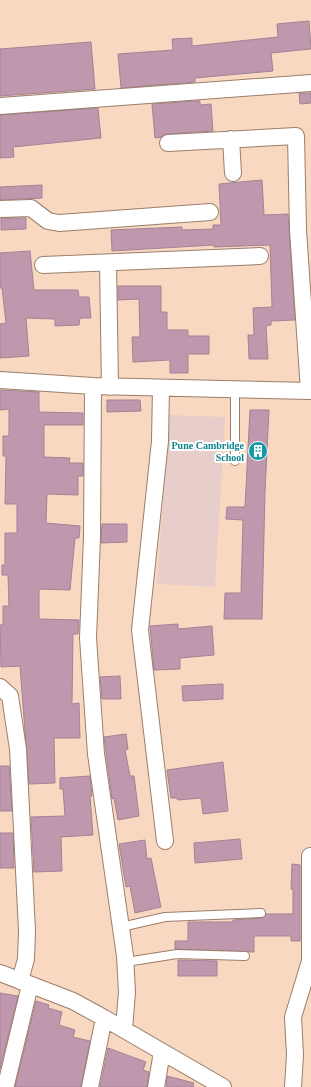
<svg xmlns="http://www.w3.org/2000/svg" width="311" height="1087" viewBox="0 0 311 1087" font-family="'Times New Roman',serif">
	<rect width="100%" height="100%" fill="#f8d8c1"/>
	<path fill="#e8ceca" d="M169 415 225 417 215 587 157 584Z"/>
	<path fill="#bf98ae" stroke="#a38294" d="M309 21 311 49 271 53 273 71 195 78V82L121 88 118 54 173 50 172 39 192 38V46L278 37 277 24Z
		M91 42 95 89 0 96V49Z
		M299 93H311V103L300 104Z
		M196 101H200V105L211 104 213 131 167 134 161 137 155 138 152 104Z
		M98 108 101 138 13 147 14 157 0 158V115Z
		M262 180 264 215 288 214 295 320 271 321V325L266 326 268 359H249L248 335H254L253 308 272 307 270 245 214 247V245L112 251 111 230 182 227V230L213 229V225H221L219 184Z
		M42 185V198L0 200V187Z
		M1 218H26V229L1 230Z
		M30 251 34 290H78L79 297H89L91 318H80L79 325 55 326V319L26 318 29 356 0 358V324L6 323 2 288H0V253Z
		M118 286H161V312H167V330H188V336H209V354H188V373H170V360L133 362 132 337H140L139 299 118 300Z
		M0 390 39 392V412L83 413V425H44V457L70 458 69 463H83V476H78V495L47 494 46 523 80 526 79 538H75L70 590 39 589V619L79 620 78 634H73L72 704 79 703 80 738H54L55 783 29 784 20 666 1 667 0 625H3V606H9L8 575H2V565H5V533H17V504H5L6 456H3V436H9V409L0 410Z
		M107 400H140L141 411 107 412Z
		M250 410H269L265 492 262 619H224L225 593H241L243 520 226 519 227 507H245Z
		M102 524H127V542L101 543Z
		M178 624V629L212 626 214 655 180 658V669L154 670 150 626Z
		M120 676 121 699H102L100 677Z
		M223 684V699L183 701 182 686Z
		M126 734 128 749 125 750 130 776H134L139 816 118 820 114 798 112 799 104 737Z
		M223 762 228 811 203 814 201 798 178 800 176 798H171L167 770Z
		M0 766H9L12 811H0Z
		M90 776 92 796H90L93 835 61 837 62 871 34 872 31 817 65 816 63 789H60V778Z
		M0 833H13L14 868H0Z
		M240 839 242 859 195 863 194 843Z
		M145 840 147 859 151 858 161 907 135 913 130 886 126 887 119 844Z
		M292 864 300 865V941H291V936H254V952L175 949V941H188V922H233V920L262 918 266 914H291L293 913V889H291Z
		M178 960 217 961V976H178Z
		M0 993 18 996 0 1069Z
		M36 1001 49 1005 48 1008 62 1012 59 1025 75 1030 73 1037 90 1041 81 1087H15Z
		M108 1048 146 1062 143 1070 149 1072 147 1087H100Z
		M167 1076 194 1083 193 1087H166Z"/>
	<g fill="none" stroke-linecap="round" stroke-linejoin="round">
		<g stroke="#9b7e69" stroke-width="10">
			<path id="service" d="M235 390V461
				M121 927 165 917 261 913
				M126 962 177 954 245 956"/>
		</g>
		<g stroke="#9b7e69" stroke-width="18">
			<path id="minor" d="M0 106 311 83
				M231 139 233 173
				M168 143 296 136 298 230 309 391
				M0 209 31 208 48 221 59 223 210 212
				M108 263 110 387
				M43 265 260 256
				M0 380 93 386
				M161 388 160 441 140 630 165 841
				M0 687 10 696 18 749 27 931 26 959 20 981
				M0 973 73 1001 104 1018 223 1087
				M124 1029 127 992 125 956 96 754 88 638 92 537 93 386 311 391
				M6 1085 30 985
				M90 1087 104 1018
				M156 1087 162 1052
				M293 1087 295 1055 293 1017 310 961V856"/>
		</g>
		<use href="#service" stroke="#fff" stroke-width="8"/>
		<use href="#minor" stroke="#fff" stroke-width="16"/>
	</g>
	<defs>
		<g id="building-disc" transform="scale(1)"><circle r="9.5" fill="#0f9aa8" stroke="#fff"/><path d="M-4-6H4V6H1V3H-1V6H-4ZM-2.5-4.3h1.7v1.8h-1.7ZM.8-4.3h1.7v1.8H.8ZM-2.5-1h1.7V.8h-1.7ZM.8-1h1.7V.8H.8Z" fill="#fff"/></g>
	</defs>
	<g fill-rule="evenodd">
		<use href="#building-disc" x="258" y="451"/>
	</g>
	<g text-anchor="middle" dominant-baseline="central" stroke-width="4" stroke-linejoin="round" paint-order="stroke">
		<g font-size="10" font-weight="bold" fill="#0d838f" stroke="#fff" text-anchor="end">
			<text x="244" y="445">Pune Cambridge<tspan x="244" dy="12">School</tspan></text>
		</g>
	</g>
</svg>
